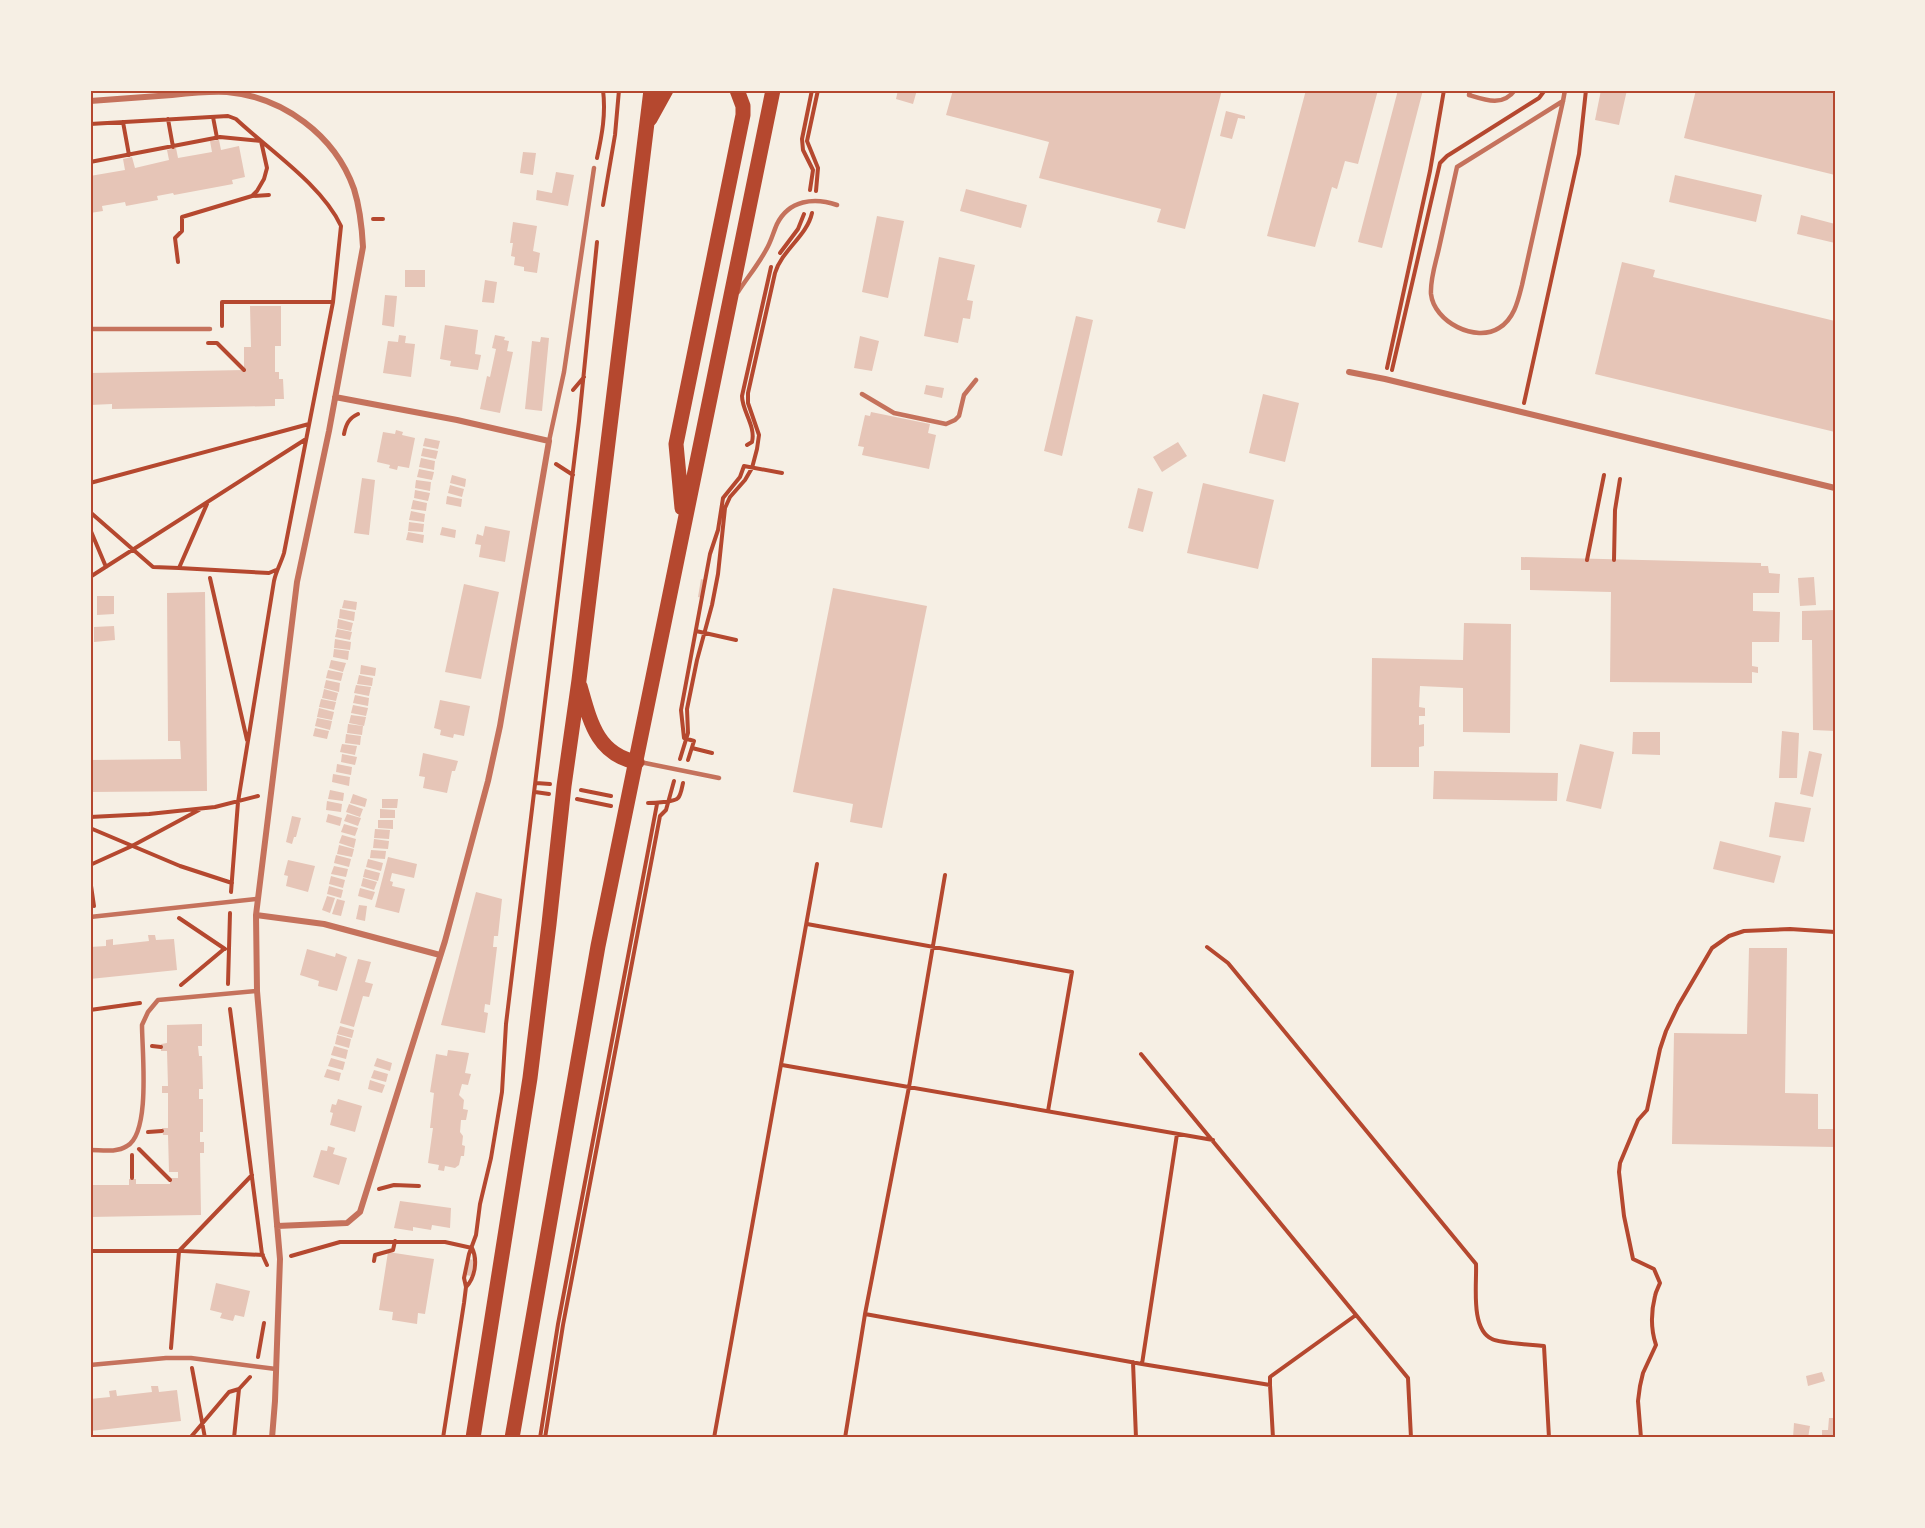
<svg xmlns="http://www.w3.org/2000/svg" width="1925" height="1528" viewBox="0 0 1925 1528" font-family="'Titillium Web',sans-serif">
	<rect width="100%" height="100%" fill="#f6efe4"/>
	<path fill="#e6c5b7" d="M898 90H917L913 104 896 99Z
		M953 90H1222L1185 229 1157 222 1161 209 1039 178 1049 142 946 115Z
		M1306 90H1378L1358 164 1345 161 1337 189 1332 187 1315 247 1267 236Z
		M1398 90H1423L1382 248 1358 242Z
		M1601 90H1627L1619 125 1595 120Z
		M1696 90H1835V175L1684 138Z
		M1226 111 1245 116V119L1238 118 1232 139 1220 136Z
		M219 140 221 150 239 146 245 177 232 180 233 184 174 195 173 193 157 196 158 200 126 206 125 202 102 206 103 211 90 213V176L125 170 123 159 132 157 135 168 169 160 167 150 176 148 178 158 212 152 210 141Z
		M523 152 536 153 533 175 520 173Z
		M556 172 574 175 568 206 536 200 537 190 552 193Z
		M1675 175 1762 195 1756 222 1669 202Z
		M966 189 1027 205 1021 228 960 211Z
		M1801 215 1835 224V243L1797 234Z
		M877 216 904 221 888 298 862 292Z
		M513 222 537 226 533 251 540 253 537 273 524 271V267L514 265 515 257 511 256 513 243H510Z
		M939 257 975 265 967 300 973 301 970 319 963 318 958 343 924 336Z
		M1622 262 1655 270 1653 277 1835 321V432L1595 374Z
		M405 270H425V287H405Z
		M485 280 497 282 494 303 482 302Z
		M385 295 397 296 394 327 382 325Z
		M250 306H281V346H275V372H279V379H283L284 399H275V406L112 409V404L90 405V373L244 370V347H251Z
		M1076 316 1093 320 1062 456 1044 451Z
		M445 325 478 330 475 354 481 355 478 370 450 366 451 361 440 359Z
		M399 335 406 336 405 343 415 344 411 377 383 373 388 341 398 342Z
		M495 335 505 337 504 340 509 341 507 351 513 352 500 413 480 409 487 376 490 377 496 349 492 348Z
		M860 336 879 341 872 371 854 368Z
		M541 337 549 338 542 411 525 409 532 341 540 342Z
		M926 385 944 388 942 398 924 394Z
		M1263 394 1299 403 1285 462 1249 453Z
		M871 412 930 424 928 433 936 435 929 469 862 455 864 447 858 446 865 415 870 416Z
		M396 430 403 432 402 435 415 438 409 468 398 466 397 470 389 468 390 465 377 462 383 432 395 434Z
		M425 438 440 441 438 449 423 446Z
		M1178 442 1187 456 1162 472 1153 457Z
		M423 448 438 451 436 459 421 456Z
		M421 458 435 461 434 470 419 467Z
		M419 469 434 472 432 480 417 477Z
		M452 475 466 479 465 487 450 483Z
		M362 478 375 480 369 535 354 533Z
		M416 480 431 482 430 491 415 488Z
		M1203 483 1274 500 1258 569 1187 553Z
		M450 485 464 489 462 497 448 493Z
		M1138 488 1153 492 1143 532 1128 528Z
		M415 490 430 493 428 501 414 498Z
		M447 496 462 499 461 507 446 504Z
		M413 500 427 503 426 511 411 509Z
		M411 511 425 514 424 522 409 520Z
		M409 522 424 524 423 532 408 531Z
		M485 526 510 531 505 562 479 557 481 545 475 544 477 534 483 536Z
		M442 527 456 530 455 538 440 535Z
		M408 532 424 535 423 543 406 540Z
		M1521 557 1761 563V566H1768L1769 573 1780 574 1779 593H1753V611L1780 612 1779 642H1752V666L1758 667V673L1752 672V683L1610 682 1611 592 1530 590V570H1521Z
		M1814 577 1816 605 1800 606 1798 578Z
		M701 579 704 580 702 598 698 597Z
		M464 584 499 592 481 679 445 672Z
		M833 588 927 606 882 828 850 822 853 804 793 792Z
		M205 592 207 791 90 792V760L181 759 180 741H168L167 593Z
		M97 596H114V614L97 615Z
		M344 600 357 602 356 610 342 608Z
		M340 609 355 612 354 621 339 618Z
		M1835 610V731L1813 730 1812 640H1802V611Z
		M338 619 353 623 351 631 337 628Z
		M1464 623 1511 624 1510 733 1463 732V688L1420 686 1419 707 1425 708V716H1419V725L1424 724V746L1419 747V767H1371L1372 658 1463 660Z
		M114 626 115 640 94 642V627Z
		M337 629 352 632 350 640 335 637Z
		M335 639 351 642 350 650 334 648Z
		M334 649 349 651 348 660 333 657Z
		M331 660 346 663 343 672 329 668Z
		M361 665 376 668 375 676 360 674Z
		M328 670 343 673 341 681 326 678Z
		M359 675 373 678 372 686 357 684Z
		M326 680 340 683 339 692 324 688Z
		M356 685 371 687 369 696 354 693Z
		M324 689 338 693 336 701 322 698Z
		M355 695 369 698 368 706 353 703Z
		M321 699 336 702 334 710 319 707Z
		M440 700 470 706 464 736 454 734 453 738 440 735 441 730 434 728Z
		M353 705 368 708 366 716 351 713Z
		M319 708 334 712 332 720 317 717Z
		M351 715 366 717 364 726 349 723Z
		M317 718 332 721 330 730 315 726Z
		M348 724 363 726 362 735 347 733Z
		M315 728 329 731 327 739 313 736Z
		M1782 731 1799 733 1797 778H1779Z
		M1633 732H1660V755L1632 754Z
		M346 734 361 736 360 745 345 743Z
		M342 744 357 746 355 755 340 752Z
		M1580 744 1614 752 1601 809 1566 801Z
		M1809 751 1822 754 1813 797 1800 794Z
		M423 753 458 761 455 771H452L447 793 423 788 425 777 419 776Z
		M342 754 357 757 355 765 341 762Z
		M337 764 352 767 351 775 336 772Z
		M1434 771 1558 773 1557 801 1433 799Z
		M333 774 350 777 349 786 332 782Z
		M330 790 344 793 343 801 328 799Z
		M353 794 367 799 365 807 350 803Z
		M382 799H398L397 808H382Z
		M327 801 342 804 341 812 326 810Z
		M1775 802 1811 808 1804 842 1769 837Z
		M349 804 363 809 360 817 346 812Z
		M380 809 395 810V818H380Z
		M328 814 342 818 340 826 326 822Z
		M347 814 361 818 358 826 344 821Z
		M292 816 301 818 296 837H294L292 844 286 842Z
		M378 820H393V829L378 828Z
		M344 824 358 828 355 836 341 832Z
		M375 829 390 830 389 839 374 838Z
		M342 835 356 839 354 848 339 843Z
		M374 839 389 841 388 849 373 848Z
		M1720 841 1781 856 1774 883 1713 869Z
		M339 845 354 849 352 857 337 854Z
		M371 850 386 851 385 859 370 858Z
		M336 855 351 859 349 867 334 863Z
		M388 857 417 864 414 878 392 873 390 881 393 882 392 886 405 889 399 913 375 907Z
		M368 859 383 863 381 871 366 867Z
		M288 860 315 866 308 892 286 886 288 876 284 875Z
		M334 866 348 869 346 877 331 874Z
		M365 869 380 873 378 881 363 877Z
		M331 876 345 880 343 888 329 884Z
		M363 878 377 882 374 890 361 886Z
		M329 886 343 890 341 898 327 894Z
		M360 888 375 892 372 900 358 896Z
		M476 892 502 899 498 936H494L493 947H497L490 1005 485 1004 484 1012 488 1013 485 1033 441 1025Z
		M327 896 335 898 330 913 322 910Z
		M337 899 345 901 341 916 332 914Z
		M359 905 367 906 365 921 356 919Z
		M148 935H155L156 940 174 939 177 970 90 979V947L106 946V940L113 939V945L149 941Z
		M1749 948H1787L1785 1093 1818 1094V1129H1835V1147L1672 1144 1674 1033 1747 1034Z
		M307 949 335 957 336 953 347 957 337 991 318 986 319 981 300 975Z
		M358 959 371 962 365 982 373 984 369 997 363 996 354 1027 340 1023Z
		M202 1024V1046H198L199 1056H202L203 1089H199V1099H203V1132H200V1142H204V1153H200L201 1215 90 1217V1179H93V1185H129V1179H136V1184H170V1178H178V1172H169L168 1135H163L162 1128H168V1093H162V1086H168L167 1051H161V1044L167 1043V1025Z
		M340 1026 354 1030 352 1038 337 1034Z
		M337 1035 351 1039 349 1048 335 1044Z
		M334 1046 348 1050 346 1059 331 1055Z
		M448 1050 469 1053 465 1073 471 1074 468 1085 462 1084 459 1095 464 1100 463 1109 468 1110 466 1120H461L460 1132 463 1136 462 1145 465 1146 464 1156H461L459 1165 455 1168 445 1166 444 1171 438 1170 439 1165 428 1163 433 1128H430L434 1093 430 1092 436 1054 447 1056Z
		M331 1058 345 1062 343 1070 328 1066Z
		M377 1058 392 1063 390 1071 374 1066Z
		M327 1069 341 1073 339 1081 324 1077Z
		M374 1070 388 1074 386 1082 371 1078Z
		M370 1080 385 1085 382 1093 368 1089Z
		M338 1099 362 1106 355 1132 330 1125 333 1113 330 1112 332 1104 336 1105Z
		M328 1146 335 1148 333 1154 347 1158 339 1185 313 1177 321 1150 327 1151Z
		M400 1201 451 1208 450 1228 432 1225 431 1230 413 1227V1231L394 1228Z
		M388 1252 434 1259 425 1314 418 1313 417 1324 392 1320 393 1312 379 1310Z
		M469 1259 474 1260 471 1276 466 1275Z
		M216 1283 250 1291 244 1317 235 1315 233 1321 220 1318 222 1313 210 1310Z
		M1822 1372 1825 1381 1808 1386 1806 1376Z
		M151 1386H158L159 1392 177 1390 181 1421 90 1431V1399L110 1397 109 1391 116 1390 117 1396 152 1392Z
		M1829 1418H1835V1438H1828V1435H1822V1430H1828Z
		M1794 1423 1810 1426 1808 1438H1793Z"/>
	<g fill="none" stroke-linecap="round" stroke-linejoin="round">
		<path stroke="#b5482f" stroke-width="4" d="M213 117 217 138
			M168 119 173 147
			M123 122 129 155
			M90 124 228 116 236 119C269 150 322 185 341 226L333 302 284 553C281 563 276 571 274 581L238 802 231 892
			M597 158C602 135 606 114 603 90
			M90 162 220 137 261 141 267 168 264 179 257 191 252 196 182 217V231L175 238 178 262
			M810 190 813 170 803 150 802 139 812 90
			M816 191 818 168 807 141 818 90
			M252 196 269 195
			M603 205 615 135 619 90
			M373 219H383
			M780 253 798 229 804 214
			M222 326V302H333
			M208 343H217L244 370
			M1387 368 1430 171 1444 90
			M1392 370 1440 163 1447 156 1539 98 1545 90
			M573 390 584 377
			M1524 403 1579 154 1586 90
			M344 434C346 424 349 418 358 414
			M747 445 752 442C756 426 742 411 742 396L771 267
			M556 464 573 475
			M90 483 309 424
			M90 512 153 567 179 568 207 504
			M90 529 106 567
			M1587 560 1604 475
			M1614 560 1615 510 1620 479
			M179 568 269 573 276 570
			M90 577 306 439
			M210 578 247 740
			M696 631 736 640
			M692 748 712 753
			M680 759 688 733 687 709 697 660 712 605 718 574 725 508 730 497 745 480 752 468 757 449 759 435 748 403V393L775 273C782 250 807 236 812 213
			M688 760 694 741 684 738 681 710 710 554 718 530 723 498 740 477 744 466 782 473
			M536 783 550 784
			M581 790 611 796
			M535 792 549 794
			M577 799 611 806
			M648 803C653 803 675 802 678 798 681 795 682 787 683 783
			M90 817 149 814 215 807 258 796
			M90 828 180 866 232 883
			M90 865 132 846 199 810
			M90 879 94 906
			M179 918 225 949
			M807 924 1072 972 1048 1111
			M1207 947 1228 963 1476 1264C1477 1284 1470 1329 1492 1339 1499 1343 1534 1345 1544 1346L1549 1438
			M228 984 230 913
			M181 985 224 949
			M230 1009 262 1254 267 1265
			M90 1010 140 1003
			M152 1046 161 1047
			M1141 1054 1408 1378 1411 1438
			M782 1065 1213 1140
			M148 1132 162 1131
			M139 1149 170 1180
			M132 1178V1155
			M379 1189 394 1185 419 1186
			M90 1251H183L263 1255
			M291 1256 340 1242H445L472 1248C478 1260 475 1278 466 1287
			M374 1261 375 1255 393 1250 395 1241
			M865 1314 1142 1364 1270 1385 1273 1438
			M171 1348 179 1251 252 1175
			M258 1357 264 1323
			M1133 1362 1136 1438
			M1142 1364 1177 1134
			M192 1368 205 1438
			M1270 1385V1377L1356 1315
			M190 1438 229 1392 239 1389
			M234 1438 239 1389 250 1377
			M443 1438 464 1303 466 1287 464 1278 469 1254 476 1235 480 1204 491 1158 502 1092 506 1024 579 421 597 242
			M540 1438 558 1324 657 804
			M545 1438 563 1325 660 816 666 810 674 781
			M714 1438 817 864
			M845 1438 865 1314 909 1087 945 875
			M1641 1438 1638 1401 1640 1386 1643 1373 1656 1345C1651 1330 1651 1312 1655 1296 1656 1291 1658 1288 1660 1283L1654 1269 1633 1259 1624 1216 1619 1172 1620 1163 1638 1120 1647 1110 1660 1049 1666 1031 1678 1006 1712 948 1729 936 1744 931 1790 929 1835 932"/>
		<path stroke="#c5725c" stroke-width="4.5" d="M1470 90 1469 95C1485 100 1503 107 1515 90
			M1563 101 1457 167C1451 194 1445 221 1439 248 1436 262 1430 279 1431 294 1434 322 1476 343 1499 328 1514 319 1518 301 1522 285L1563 101 1565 90
			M738 292C747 278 758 265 766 250 771 242 773 233 777 224 789 200 814 197 837 205
			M90 329H210
			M862 394 894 413 946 424 955 420 959 416 964 395 976 380
			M549 441 564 372 594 168
			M640 762 719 778
			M90 917 257 899
			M90 1150C102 1150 116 1153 127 1146 151 1133 142 1051 142 1025L148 1012 158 1000 257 991
			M90 1365 166 1358H191L276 1369"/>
		<path stroke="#c5725c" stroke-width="6" d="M90 101C117 99 145 97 172 95 190 93 208 91 227 92 283 97 335 135 354 189 360 208 362 228 363 247L329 431 297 582 256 915 257 991 280 1259 275 1401 272 1438
			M1349 372 1385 379 1835 488
			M256 915 324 924 440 955
			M277 1226 347 1223 360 1212 445 941 488 781 500 726 549 441 457 420 335 397"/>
		<path stroke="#b5482f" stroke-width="15" d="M650 119 666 90
			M682 508 676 444 743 115V106L737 90
			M580 686C590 721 597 755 637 762
			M473 1438 530 1078 549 924 564 786 579 680 651 90
			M512 1438 598 946 773 90"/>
	</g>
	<rect width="1925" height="1528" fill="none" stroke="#f6efe4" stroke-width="183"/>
	<rect x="92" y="92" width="1742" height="1344" fill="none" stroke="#b5482f" stroke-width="2"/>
</svg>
